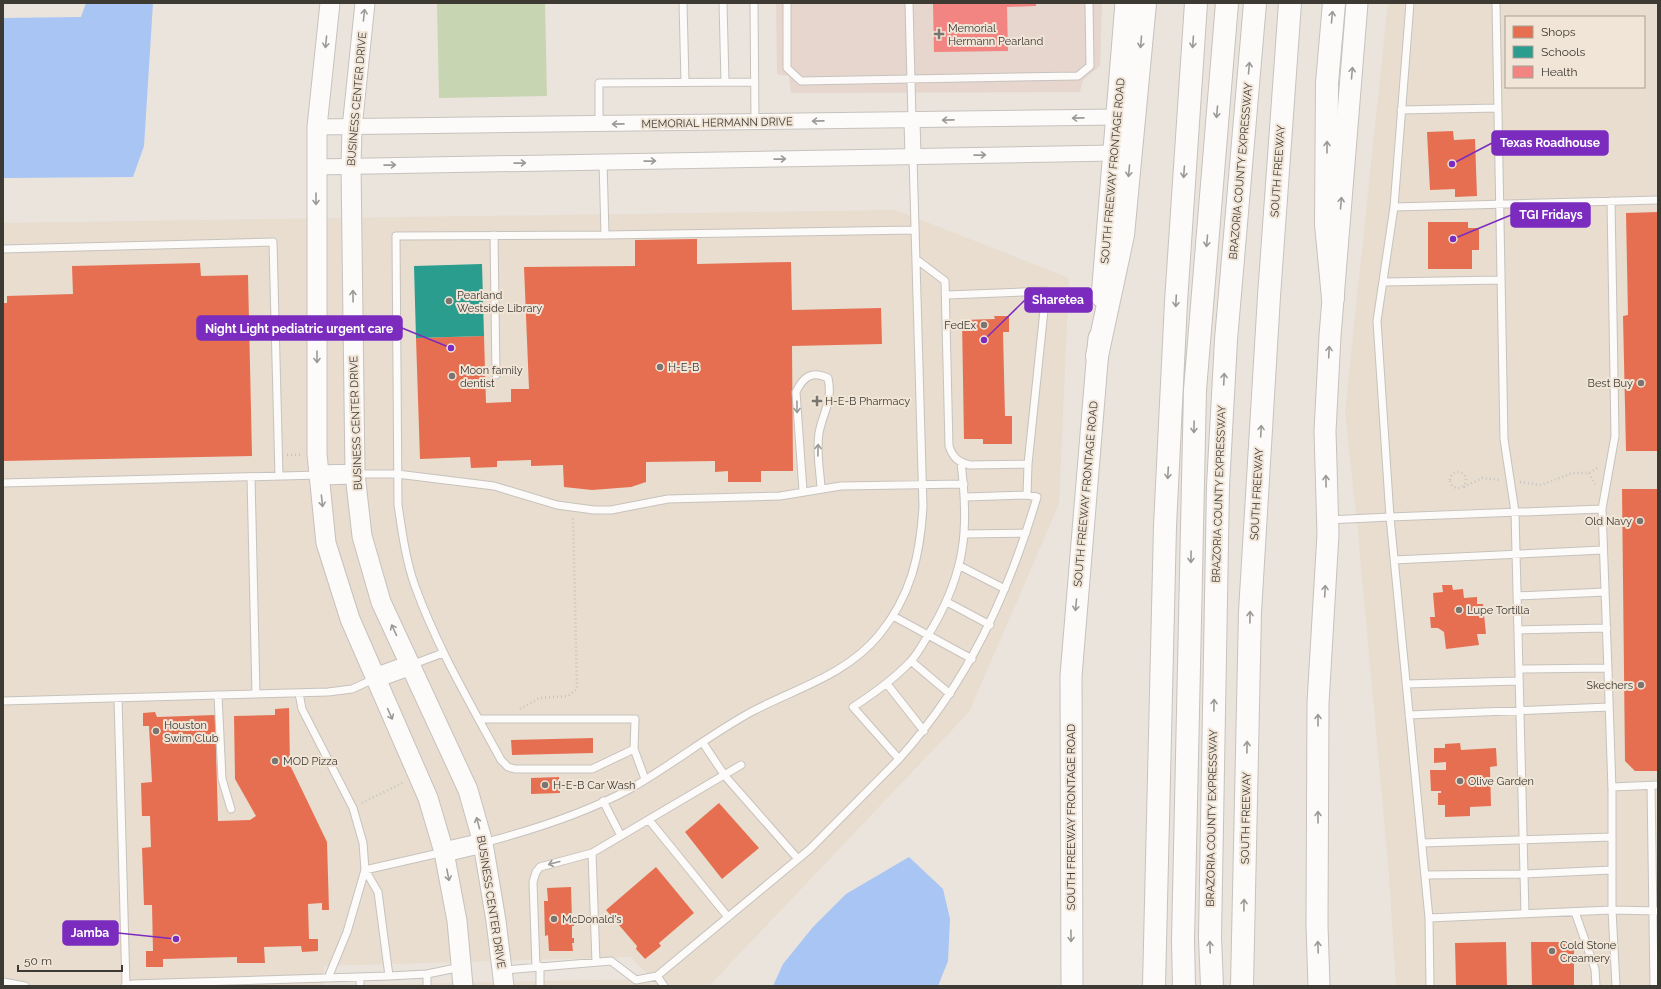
<svg xmlns="http://www.w3.org/2000/svg" width="1661" height="989" viewBox="0 0 1661 989" font-family="Raleway,sans-serif">
	<rect width="100%" height="100%" fill="#eae4dd"/>
	<path fill="#e8ddce" fill-rule="evenodd" d="M1388 3H1658V986H1396L1389 874 1358 533 1345 412ZM1506 17H1644V87H1506Z
		M896 210 1069 278 1059 504 969 712 709 986H656L653 979 630 957 324 966V986H3V223Z
		M651 979V986H346V985Z"/>
	<path fill="#e6d6ce" d="M776 3H1102L1100 66 1083 80 1080 92 791 93 789 76 777 74Z"/>
	<path fill="#c8d5b2" d="M437 3H545L547 96 439 98Z"/>
	<path fill="#a8c5f3" d="M86 3H153L144 146 133 177 3 178V18L81 17Z
		M909 857 943 889 950 919 948 961 938 986H773L783 964 813 927 846 894Z"/>
	<path fill="#e76f51" d="M1453 131 1454 140 1475 139 1477 196 1455 197V189L1430 190 1427 132Z
		M1658 212V451H1626L1623 316 1628 315 1626 213Z
		M1428 222H1468V228H1479V250H1472V269H1428Z
		M697 239V264L791 262 792 310 881 308 882 344 792 346 793 471H761V482H728V471L715 472V461L646 462V482L631 487 592 490 564 487 563 465 531 466V460L497 461V467L471 468 470 457 420 459 416 338 484 336 486 403 511 402V389H529L524 267 635 266V240Z
		M200 263 201 276 248 275 252 456 3 461V303H7V296L73 294 72 266Z
		M994 316H1009V332H1003L1005 416H1012V444H983V439H964L962 320 995 319Z
		M1622 489H1658V771H1635L1625 761Z
		M1442 585H1452L1453 590 1463 589 1464 598 1477 597V604H1483L1486 634H1477L1479 645 1446 649 1444 632 1438 628H1431L1430 617H1435L1433 593 1443 592Z
		M289 708 290 765 327 842 329 910H322V903L308 904 309 939H318V951L302 952 301 946 264 947 265 963H237V957L163 959V967H146V951H153L152 905H144L142 848 151 847 150 816H142L141 783 152 782 149 726H143V713L155 712 157 717 215 715 218 821 250 820 256 816 235 779 234 716 275 715V709Z
		M593 738V753L512 755 511 740Z
		M1460 743 1461 750 1496 748 1497 766 1490 767 1491 806 1470 807V816L1445 817V805H1438V793H1441V791H1431L1430 770H1446V762L1434 763V748H1445V744Z
		M559 777 560 793 531 794V778Z
		M719 803 759 848 722 879 685 832Z
		M656 867 694 913 659 943 661 946 645 959 636 949 637 946 606 910Z
		M571 887 572 920H574V926H572V938H574V943H572L573 951H549L548 935 545 936 544 901H548L547 888Z
		M1506 942 1507 986H1456L1455 943Z
		M1531 942H1574V986H1532Z"/>
	<path fill="#2a9d8f" d="M482 264 484 336 416 338 414 266Z"/>
	<path fill="#f28482" d="M933 3H1036V6L1007 7 1008 51 934 52Z"/>
	<g fill="none" stroke-linecap="round" stroke-linejoin="round">
		<g stroke="#c7c2bd" stroke-width="9">
			<path id="service" d="M683 3 685 82
				M723 3 725 82
				M754 3 755 122
				M787 3V68L801 81 1078 76 1090 66 1089 3
				M909 3 912 120
				M1496 3 1504 439 1515 512 1525 914
				M1401 110 1497 108
				M599 124V83L755 82
				M603 161 605 235 396 236 398 505C402 532 406 561 415 586 437 647 470 703 501 760L508 767 515 769H592L634 749
				M1611 201 1615 436 1602 509 1608 671 1612 790V910L1616 986
				M1394 207 1658 200
				M494 235 496 375
				M605 235 915 230
				M3 249 273 242 279 476
				M916 259 945 281 949 446C953 458 958 462 970 465L1028 464
				M1383 282 1501 280
				M947 295 1046 291 1028 464 1027 495
				M961 463C969 527 966 570 933 627 926 638 919 653 910 662 893 680 873 694 853 707L899 759C968 682 1008 595 1037 497L1027 495 966 497
				M356 474H397L494 486 557 505 594 510H611L668 499 780 496 841 486 964 484
				M251 477 256 694
				M3 483 319 475
				M803 491 796 392C803 377 812 370 828 378 833 401 823 412 819 433 816 452 820 469 821 488
				M1328 520 1390 517 1377 321 1394 207 1410 3
				M964 534 1026 533
				M1394 560 1603 550
				M960 566 1005 589
				M1517 596 1605 592
				M947 602 990 625
				M893 616 972 659
				M1518 630 1607 628
				M911 661 950 694
				M411 665 443 653
				M1519 669 1608 668
				M887 684 924 731
				M1406 684 1519 681
				M299 693 302 709 353 808 363 843 365 870 347 932 328 978
				M218 695 222 779 231 809
				M118 698 126 985
				M3 701 328 692 352 689 374 679
				M1409 715 1609 707
				M479 719H635L634 749 645 779
				M703 743 725 776 798 859
				M1651 786 1654 986
				M1612 787 1658 785
				M603 801 621 836
				M649 820 728 917
				M483 843C533 830 583 814 628 790 671 766 710 734 753 711 797 688 846 675 879 635 911 596 920 556 923 507L913 157
				M1422 843 1612 837
				M592 853 596 962
				M1425 875 1524 874 1612 870
				M1575 912 1595 969 1596 986
				M1429 918 1612 910 1658 911
				M540 966V986
				M536 967 533 882 536 872 540 867 592 853 741 765
				M504 970 611 961 636 980 657 976 810 849 899 759
				M427 974V986
				M389 976 378 892 365 870 444 852
				M657 976 664 986
				M360 977V986
				M3 982 25 986
				M125 986 132 984 389 976 427 974 461 967
				M1430 986 1429 918 1390 517 1602 509"/>
		</g>
		<g stroke="#c7c2bd" stroke-width="17">
			<path id="minor" d="M912 120 913 157
				M317 127 1117 117
				M316 167 1114 153"/>
		</g>
		<g stroke="#c7c2bd" stroke-width="21">
			<path id="tertiary" d="M330 3 317 127V454L326 543 350 619 428 798 444 852 457 921 463 986
				M365 3 352 128 351 165 355 474 362 536 381 602 468 790 483 843 496 921 504 986
				M319 475 355 474
				M375 678 411 665
				M444 852 483 843"/>
		</g>
		<g stroke="#c7c2bd" stroke-width="23">
			<path id="secondary" d="M1102 297 1126 3
				M1072 986 1071 676 1099 338
				M1319 986 1317 925 1318 703 1328 534 1325 431 1330 336 1357 3"/>
		</g>
		<g stroke="#c7c2bd" stroke-width="24">
			<path id="motorway" d="M1333 298 1326 224 1327 83 1334 3
				M1097 356 1123 235 1145 3
				M1154 986 1165 526 1176 302 1196 3
				M1184 986 1183 941 1195 390 1227 3
				M1212 986 1210 937 1218 486 1226 340 1255 3
				M1242 986 1250 612 1269 296 1290 3"/>
		</g>
		<path stroke="#c6c4c1" stroke-width="2.5" stroke-dasharray="1 3" stroke-linecap="butt" d="M287 455H302
			M1450 480a8 8 0 1 1 16 0a8 8 0 1 1-16 0Z
			M1589 473 1596 486
			M1520 482 1541 485 1572 473H1589L1599 467
			M1464 487 1482 478 1501 480
			M520 709 539 698 568 696 577 689 573 516
			M362 803 404 782"/>
		<use href="#service" stroke="#fcfbfa" stroke-width="7"/>
		<use href="#minor" stroke="#fcfbfa" stroke-width="15"/>
		<use href="#tertiary" stroke="#fcfbfa" stroke-width="19"/>
		<use href="#secondary" stroke="#fcfbfa" stroke-width="21"/>
		<use href="#motorway" stroke="#fcfbfa" stroke-width="22"/>
	</g>
	<defs><path id="oneway-shaft" d="M-6 0H5M1.5-3L5.5 0L1.5 3" fill="none" stroke-width="1.6" stroke-linecap="round" stroke-linejoin="round"/></defs>
	<g stroke="#9c9a96">
		<use href="#oneway-shaft" transform="translate(364 15) rotate(-84)"/>
		<use href="#oneway-shaft" transform="translate(1332 17) rotate(-85)"/>
		<use href="#oneway-shaft" transform="translate(326 42) rotate(96)"/>
		<use href="#oneway-shaft" transform="translate(1141 42) rotate(95)"/>
		<use href="#oneway-shaft" transform="translate(1193 42) rotate(94)"/>
		<use href="#oneway-shaft" transform="translate(1249 68) rotate(-85)"/>
		<use href="#oneway-shaft" transform="translate(1352 73) rotate(-85)"/>
		<use href="#oneway-shaft" transform="translate(1217 112) rotate(95)"/>
		<use href="#oneway-shaft" transform="translate(1078 118) rotate(179)"/>
		<use href="#oneway-shaft" transform="translate(948 120) rotate(179)"/>
		<use href="#oneway-shaft" transform="translate(818 121) rotate(179)"/>
		<use href="#oneway-shaft" transform="translate(618 124) rotate(179)"/>
		<use href="#oneway-shaft" transform="translate(1327 147) rotate(-90)"/>
		<use href="#oneway-shaft" transform="translate(980 155) rotate(-1)"/>
		<use href="#oneway-shaft" transform="translate(780 159) rotate(-1)"/>
		<use href="#oneway-shaft" transform="translate(650 161) rotate(-1)"/>
		<use href="#oneway-shaft" transform="translate(520 163) rotate(-1)"/>
		<use href="#oneway-shaft" transform="translate(390 165) rotate(-1)"/>
		<use href="#oneway-shaft" transform="translate(1129 171) rotate(95)"/>
		<use href="#oneway-shaft" transform="translate(1184 172) rotate(94)"/>
		<use href="#oneway-shaft" transform="translate(316 199) rotate(90)"/>
		<use href="#oneway-shaft" transform="translate(1341 203) rotate(-85)"/>
		<use href="#oneway-shaft" transform="translate(1207 241) rotate(95)"/>
		<use href="#oneway-shaft" transform="translate(353 296) rotate(-91)"/>
		<use href="#oneway-shaft" transform="translate(1176 301) rotate(93)"/>
		<use href="#oneway-shaft" transform="translate(1329 352) rotate(-87)"/>
		<use href="#oneway-shaft" transform="translate(317 357) rotate(90)"/>
		<use href="#oneway-shaft" transform="translate(1224 379) rotate(-87)"/>
		<use href="#oneway-shaft" transform="translate(797 407) rotate(89)"/>
		<use href="#oneway-shaft" transform="translate(1194 427) rotate(91)"/>
		<use href="#oneway-shaft" transform="translate(1261 431) rotate(-87)"/>
		<use href="#oneway-shaft" transform="translate(818 450) rotate(-89)"/>
		<use href="#oneway-shaft" transform="translate(1168 473) rotate(93)"/>
		<use href="#oneway-shaft" transform="translate(1326 481) rotate(-91)"/>
		<use href="#oneway-shaft" transform="translate(322 501) rotate(84)"/>
		<use href="#oneway-shaft" transform="translate(1191 557) rotate(91)"/>
		<use href="#oneway-shaft" transform="translate(1325 591) rotate(-87)"/>
		<use href="#oneway-shaft" transform="translate(1076 605) rotate(95)"/>
		<use href="#oneway-shaft" transform="translate(1250 617) rotate(-89)"/>
		<use href="#oneway-shaft" transform="translate(394 630) rotate(-115)"/>
		<use href="#oneway-shaft" transform="translate(1214 705) rotate(-89)"/>
		<use href="#oneway-shaft" transform="translate(390 714) rotate(66)"/>
		<use href="#oneway-shaft" transform="translate(1318 720) rotate(-90)"/>
		<use href="#oneway-shaft" transform="translate(1247 747) rotate(-89)"/>
		<use href="#oneway-shaft" transform="translate(1318 817) rotate(-90)"/>
		<use href="#oneway-shaft" transform="translate(478 823) rotate(-105)"/>
		<use href="#oneway-shaft" transform="translate(554 863) rotate(165)"/>
		<use href="#oneway-shaft" transform="translate(448 875) rotate(79)"/>
		<use href="#oneway-shaft" transform="translate(1244 905) rotate(-89)"/>
		<use href="#oneway-shaft" transform="translate(1071 936) rotate(89)"/>
		<use href="#oneway-shaft" transform="translate(1210 947) rotate(-92)"/>
		<use href="#oneway-shaft" transform="translate(1318 947) rotate(-92)"/>
	</g>
	<g fill="#7a756e" stroke="#f0e5d7" stroke-width="1.5">
		<path d="M937 28h4v4h4v4h-4v4h-4v-4h-4v-4h4z"/>
		<circle cx="449" cy="301" r="4"/>
		<circle cx="984" cy="325" r="4"/>
		<circle cx="660" cy="367" r="4"/>
		<circle cx="452" cy="376" r="4"/>
		<circle cx="1641" cy="383" r="4"/>
		<path d="M815 395h4v4h4v4h-4v4h-4v-4h-4v-4h4z"/>
		<circle cx="1640" cy="521" r="4"/>
		<circle cx="1459" cy="610" r="4"/>
		<circle cx="1641" cy="685" r="4"/>
		<circle cx="156" cy="731" r="4"/>
		<circle cx="275" cy="761" r="4"/>
		<circle cx="1460" cy="781" r="4"/>
		<circle cx="545" cy="785" r="4"/>
		<circle cx="554" cy="919" r="4"/>
		<circle cx="1552" cy="951" r="4"/>
	</g>
	<g text-anchor="middle" dominant-baseline="central" stroke-width="4" stroke-linejoin="round" paint-order="stroke">
		<g font-size="11" fill="#3d3933" stroke="#f0e5d7" text-anchor="start">
			<text x="948" y="28">Memorial<tspan x="948" dy="13">Hermann Pearland</tspan></text>
			<text x="457" y="295">Pearland<tspan x="457" dy="13">Westside Library</tspan></text>
			<text x="976" y="325" text-anchor="end">FedEx</text>
			<text x="668" y="367">H-E-B</text>
			<text x="460" y="370">Moon family<tspan x="460" dy="13">dentist</tspan></text>
			<text x="1633" y="383" text-anchor="end">Best Buy</text>
			<text x="825" y="401">H-E-B Pharmacy</text>
			<text x="1632" y="521" text-anchor="end">Old Navy</text>
			<text x="1467" y="610">Lupe Tortilla</text>
			<text x="1633" y="685" text-anchor="end">Skechers</text>
			<text x="164" y="725">Houston<tspan x="164" dy="13">Swim Club</tspan></text>
			<text x="283" y="761">MOD Pizza</text>
			<text x="1468" y="781">Olive Garden</text>
			<text x="553" y="785">H-E-B Car Wash</text>
			<text x="562" y="919">McDonald's</text>
			<text x="1560" y="945">Cold Stone<tspan x="1560" dy="13">Creamery</tspan></text>
		</g>
		<g font-size="11" fill="#3d3933" stroke="#f0e5d7">
			<text transform="translate(357 99) rotate(-85)">BUSINESS CENTER DRIVE</text>
			<text transform="translate(717 123) rotate(-1)">MEMORIAL HERMANN DRIVE</text>
			<text transform="translate(1113 171) rotate(-85)">SOUTH FREEWAY FRONTAGE ROAD</text>
			<text transform="translate(1241 171) rotate(-85)">BRAZORIA COUNTY EXPRESSWAY</text>
			<text transform="translate(1278 171) rotate(-86)">SOUTH FREEWAY</text>
			<text transform="translate(356 423) rotate(-92)">BUSINESS CENTER DRIVE</text>
			<text transform="translate(1086 494) rotate(-85)">SOUTH FREEWAY FRONTAGE ROAD</text>
			<text transform="translate(1219 494) rotate(-88)">BRAZORIA COUNTY EXPRESSWAY</text>
			<text transform="translate(1257 494) rotate(-87)">SOUTH FREEWAY</text>
			<text transform="translate(1071 817) rotate(-90)">SOUTH FREEWAY FRONTAGE ROAD</text>
			<text transform="translate(1212 818) rotate(-89)">BRAZORIA COUNTY EXPRESSWAY</text>
			<text transform="translate(1246 818) rotate(-89)">SOUTH FREEWAY</text>
			<text transform="translate(491 902) rotate(81)">BUSINESS CENTER DRIVE</text>
		</g>
	</g>
	<path fill="none" stroke="#7b2cbf" stroke-width="1.5" d="M1452 164L1492 143M1453 239L1511 215M984 340L1025 300M451 348L402 328M176 939L118 933"/>
	<g fill="#7b2cbf" stroke="#f0e5d7" stroke-width="1.5">
		<circle cx="1452" cy="164" r="4"/>
		<circle cx="1453" cy="239" r="4"/>
		<circle cx="984" cy="340" r="4"/>
		<circle cx="451" cy="348" r="4"/>
		<circle cx="176" cy="939" r="4"/>
	</g>
	<g fill="#7b2cbf" stroke="#7b2cbf" stroke-width="1.5">
		<rect x="1492" y="131" width="116" height="24" rx="4"/>
		<rect x="1511" y="203" width="79" height="24" rx="4"/>
		<rect x="1025" y="288" width="67" height="24" rx="4"/>
		<rect x="197" y="316" width="205" height="24" rx="4"/>
		<rect x="63" y="921" width="55" height="24" rx="4"/>
	</g>
	<g font-size="12" text-anchor="middle" font-weight="bold" fill="#fff">
		<text x="1550" y="147">Texas Roadhouse</text>
		<text x="1551" y="219">TGI Fridays</text>
		<text x="1058" y="304">Sharetea</text>
		<text x="299" y="333">Night Light pediatric urgent care</text>
		<text x="90" y="937">Jamba</text>
	</g>
	<rect width="1661" height="989" fill="none" stroke="#3d3933" stroke-width="8"/>
	<rect x="1505" y="16" width="140" height="72" fill="#f0e5d7" stroke="#a8a095"/>
	<rect x="1513" y="26" width="20" height="12" fill="#e76f51" stroke="#a8a095"/>
	<text x="1541" y="36" font-size="12" fill="#3d3933">Shops</text>
	<rect x="1513" y="46" width="20" height="12" fill="#2a9d8f" stroke="#a8a095"/>
	<text x="1541" y="56" font-size="12" fill="#3d3933">Schools</text>
	<rect x="1513" y="66" width="20" height="12" fill="#f28482" stroke="#a8a095"/>
	<text x="1541" y="76" font-size="12" fill="#3d3933">Health</text>
	<path d="M18 965v6h104v-6" fill="none" stroke="#3d3933" stroke-width="2"/>
	<text x="24" y="965" font-size="12" fill="#3d3933" stroke="#f0e5d7" stroke-width="3" paint-order="stroke">50 m</text>
</svg>
